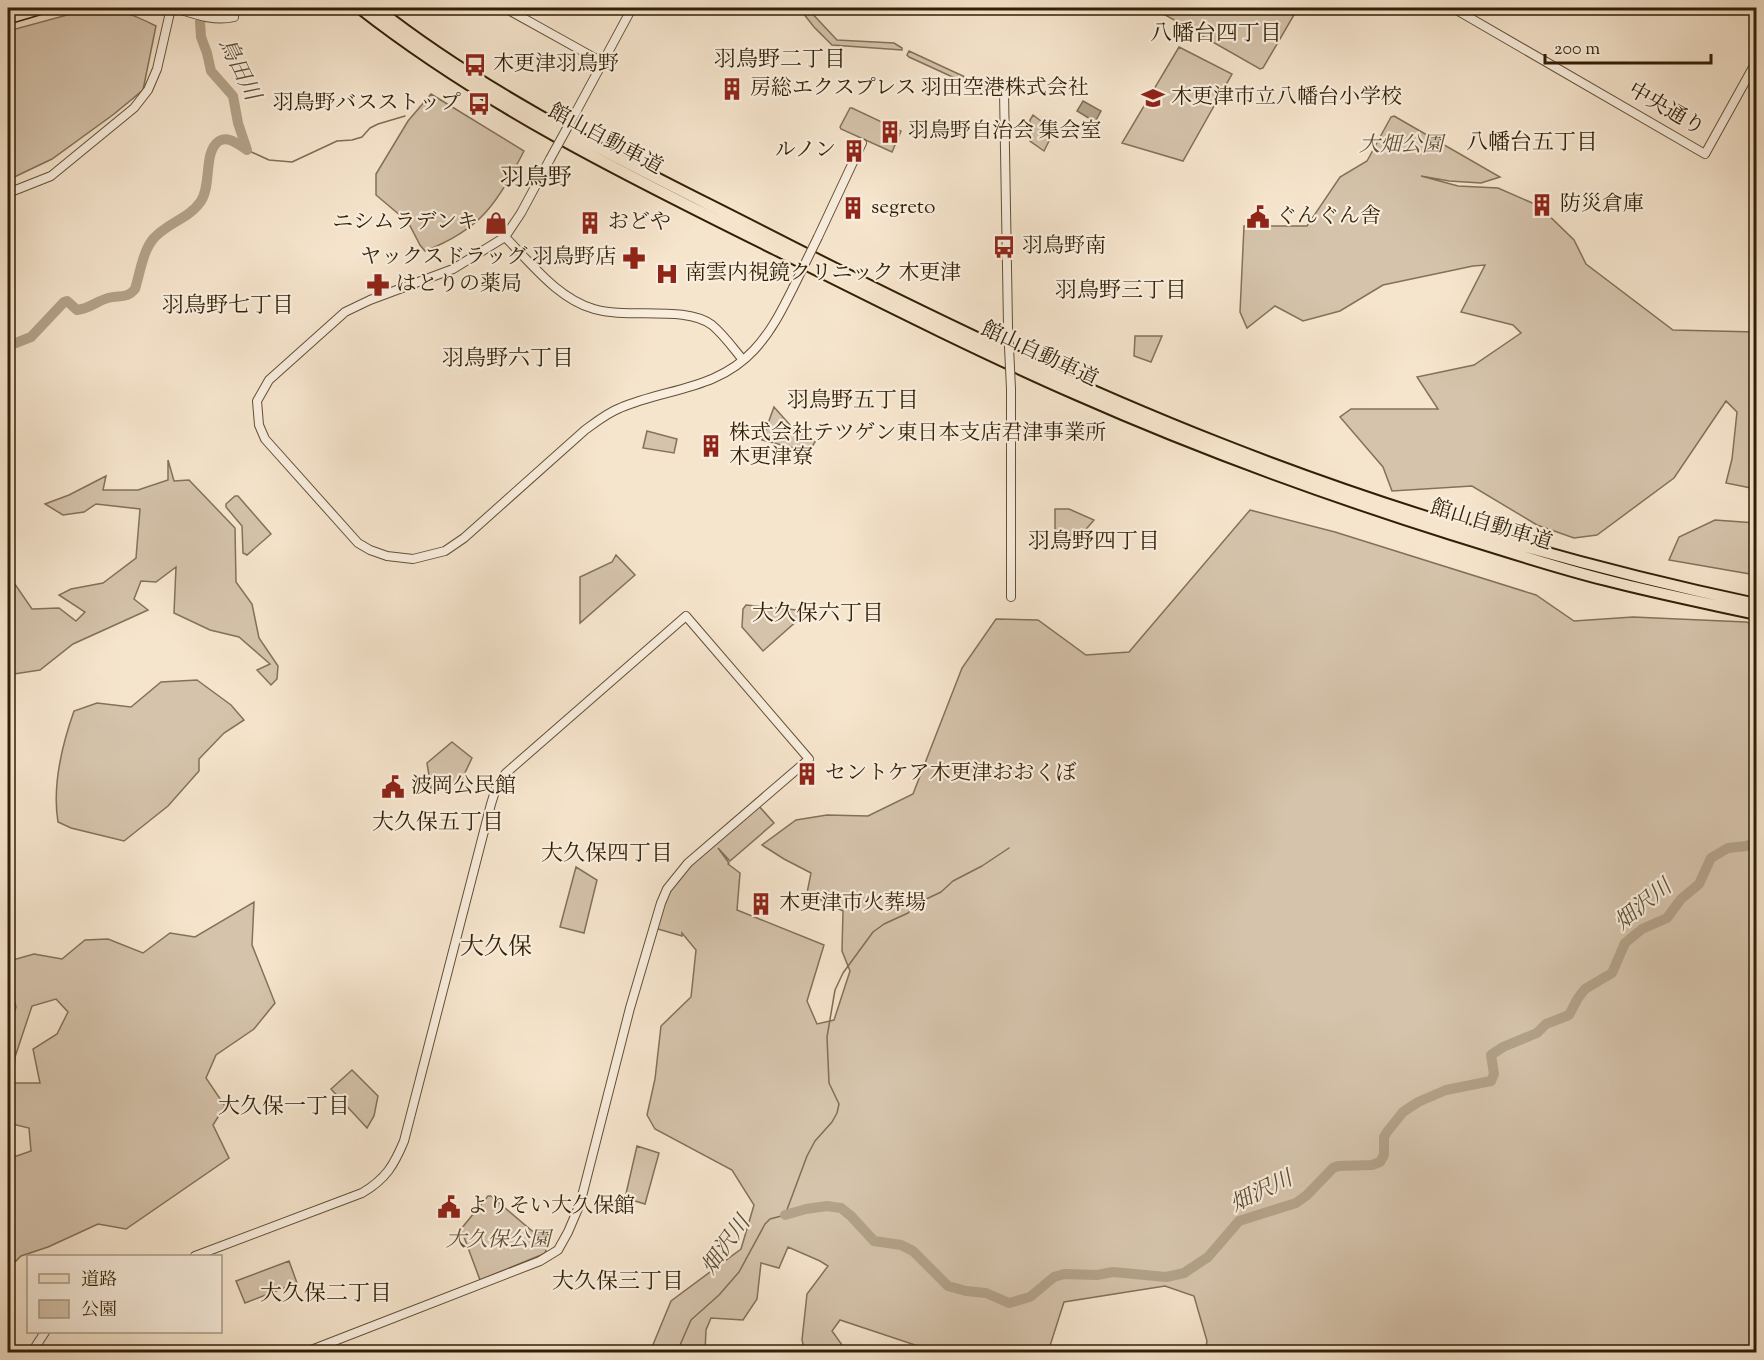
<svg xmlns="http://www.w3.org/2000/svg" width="1764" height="1360" viewBox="0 0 1764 1360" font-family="'Sorts Mill Goudy','Noto Serif JP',serif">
	<rect width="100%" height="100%" fill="#f6e5cd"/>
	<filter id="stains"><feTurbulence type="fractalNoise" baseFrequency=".00333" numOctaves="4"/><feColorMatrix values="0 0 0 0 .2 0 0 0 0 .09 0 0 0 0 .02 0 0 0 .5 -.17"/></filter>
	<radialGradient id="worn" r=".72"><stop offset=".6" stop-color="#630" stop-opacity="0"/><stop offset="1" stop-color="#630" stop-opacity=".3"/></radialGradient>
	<path fill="#d5c3ab" stroke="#837158" stroke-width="1.5" fill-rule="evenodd" d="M93 8C116 7 136 16 156 26L143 90 114 114 52 159 8 180V31Z
		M799 8H807L837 40 894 43 902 48V50L832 45 814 27Z
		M1153 8H1298L1263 68 1260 69Z
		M1179 47 1232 74 1183 161 1122 143Z
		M909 51 993 90 997 93V96H994L909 57 907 55Z
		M431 94 524 151C497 203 482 229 425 251L420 245 408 222 376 195V174L408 121Z
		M850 108H852L901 131 892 152 841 129 840 127Z
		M1033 115 1054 131 1044 151 1030 141V120Z
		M1394 116 1500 177 1481 183 1449 181 1421 176 1458 186 1498 188 1539 206 1574 240 1586 264 1673 330 1756 332V489L1726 483 1732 459 1737 412 1726 401 1674 478 1597 535 1574 538 1537 525 1472 486 1392 491 1383 467 1340 417 1351 409H1438L1417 377 1474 365 1521 333 1513 325 1461 312 1485 265 1473 266 1383 285 1340 311 1303 321 1275 306 1247 328 1240 312 1244 226H1307L1340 177 1367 161 1391 117Z
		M1135 336H1162L1151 362 1134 356Z
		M774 407 790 425 815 442 809 452 762 440Z
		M647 431 677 439 674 453 643 448Z
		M168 460 174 481 189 480 235 528 236 582 252 604 259 638 278 666 277 679 271 685 257 670 270 664 239 637 210 630 174 613 176 567 156 582 141 581 134 599 148 610 73 644 40 670 14 674 8 669V634L12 624 8 574 32 609 59 608 76 621 85 612 59 595 71 589 103 583 136 558 140 509 96 504 84 512 63 515 45 504 69 495 106 476 103 490H138L168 480Z
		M235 496H238L271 534 247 555 243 553 242 526 226 507V504Z
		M1055 509H1069L1094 520 1069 549 1055 536Z
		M1250 510 1335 532 1536 595 1574 621 1633 617 1746 622 1756 625V1352H1205L1207 1341 1194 1296 1165 1286 1064 1302 1048 1352H936L840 1320 832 1331 847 1352H805L802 1340 807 1294 828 1266 820 1261 788 1247 779 1268 761 1263 757 1299 743 1320 711 1318 706 1330 705 1352H650L671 1301 741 1249 754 1205 732 1170 655 1129 647 1115 655 1079 661 1026 691 997 696 950 682 933V936L651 927 668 883 758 805 774 823 730 861 718 848 729 863 728 864 740 873 737 910 824 945 807 1001 817 1024 834 1020 850 971 842 951 843 911 807 893 811 873 784 859 762 845 796 820 827 815 868 816 913 794 962 668 996 619 1038 620 1086 655 1129 652Z
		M1715 520 1756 523V575L1669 560 1679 537Z
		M616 555 635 575 580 623V577L612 562Z
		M746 605 808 611 763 651 742 627 743 609Z
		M197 680 231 705 244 720 224 733 199 759V771L168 806 124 841 71 828 58 822C52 786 62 745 74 711L97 703 131 707 161 682Z
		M452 742 472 758 461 781 431 788 427 763Z
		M576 867 597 880 584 933 560 927Z
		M254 902 252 945 275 1003 254 1029 216 1055 206 1078 225 1106 213 1125 229 1158 126 1229 98 1224 48 1247 21 1256 8 1269V1159L31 1151 29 1128 8 1123V1032L16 1007 8 976 9 961 34 954 62 959 85 940 108 939 143 953 170 933 195 937ZM56 999 68 1012 57 1034 33 1049 40 1083H13L15 1057 32 1006Z
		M352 1070 378 1096 374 1116 367 1128 331 1089Z
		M637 1146 659 1153 645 1204 625 1198Z
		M488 1196H491L545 1242 547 1247 545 1253 541 1255 480 1280 461 1229Z
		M289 1261 297 1283 245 1303 236 1281Z"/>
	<path fill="#b3a289" stroke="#7f6e54" stroke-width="1.5" d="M1083 101 1101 111 1095 122 1077 111Z"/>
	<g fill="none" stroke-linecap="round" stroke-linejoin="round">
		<path stroke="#7f6e54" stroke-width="1.5" d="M247 150 269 160 292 162 337 141 352 140 362 137 370 128 378 124 405 116
			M677 1352 691 1320 719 1295 739 1272 765 1224 770 1219 785 1215 807 1156 815 1141 832 1122 837 1113 839 1104 829 1083 827 1037 835 990 843 973 873 932 884 924 908 913 918 903 941 892 953 881 982 866 1009 848"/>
		<path stroke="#b3a289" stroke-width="10" d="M207 8 200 22 201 37 207 53 211 71 233 96 238 123 247 150
			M8 346 31 337 64 302 67 301 77 310C89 309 97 301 108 298 119 295 127 299 135 289 140 273 143 250 154 238 167 223 190 218 201 201 212 184 203 152 219 141 228 135 239 145 247 150
			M785 1215 806 1209 827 1206 841 1208 851 1216 874 1241 901 1245 913 1251 948 1286 966 1291 986 1293 1009 1303 1030 1297 1054 1277 1064 1274 1097 1275 1113 1272 1166 1277 1184 1273 1208 1257 1239 1221 1296 1203 1307 1195 1333 1168 1338 1166 1372 1165 1380 1162 1384 1155V1137L1387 1132 1403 1112 1418 1102 1446 1090 1491 1081 1494 1074 1491 1055 1503 1047 1537 1033 1546 1024 1569 1015 1578 998 1585 989 1612 973 1625 943 1642 929 1667 918 1681 899 1699 884 1711 858 1728 848 1747 846 1756 841"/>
		<g stroke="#625036" stroke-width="10">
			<path id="minor" d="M175 8C194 14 214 22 234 17
				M505 8 602 62
				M1453 8 1705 154 1756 62
				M1004 91 1008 326
				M577 110 632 8
				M550 159 521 213 505 237 453 269 370 300 345 312 269 380 257 401 259 425 265 439 358 543 370 550 387 556 413 559 445 551 464 538 585 430C596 422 607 413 620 408 667 388 717 390 754 350 771 332 782 310 793 288
				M8 193 51 176 134 108 148 90 157 69 171 8
				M505 237C531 263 558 299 594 309 628 319 686 305 712 325 724 335 733 348 743 360
				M818 237 862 143
				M1011 389V597
				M195 1256 362 1193C386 1179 394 1165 404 1141L491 804 497 785 506 773 686 616 809 759 688 863 667 889 661 903 630 1008 580 1204 568 1232 558 1250 540 1261 306 1352
				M32 1352 45 1332"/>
		</g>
		<g stroke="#311f04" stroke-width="12">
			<path id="major" d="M8 19 45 8"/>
		</g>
		<g stroke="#311f04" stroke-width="14">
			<path id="highway" d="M360 8C489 109 638 181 785 254 881 302 978 351 1076 394 1198 448 1324 494 1451 534 1503 550 1554 567 1606 580 1656 593 1706 603 1756 614
				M376 8C489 97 621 160 749 225 903 304 1058 380 1218 443 1393 512 1573 565 1756 604"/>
		</g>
		<use href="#minor" stroke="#f9eede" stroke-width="8"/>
		<use href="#major" stroke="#f6e5cd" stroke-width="9"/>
		<use href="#highway" stroke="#f6e5cd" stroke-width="10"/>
		<g stroke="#625036" stroke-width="10" stroke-linecap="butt">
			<path id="minor-bridge" d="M550 159 577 110
				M793 288 818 237
				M1008 326 1011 389"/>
		</g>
		<use href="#minor-bridge" stroke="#f9eede" stroke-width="8"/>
	</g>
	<defs>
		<g id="bus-bare" transform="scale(1.8)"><path d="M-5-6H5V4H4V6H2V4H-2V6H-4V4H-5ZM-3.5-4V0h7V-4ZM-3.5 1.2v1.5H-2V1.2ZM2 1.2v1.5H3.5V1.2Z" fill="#8f2418" stroke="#f9eede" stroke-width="2.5" paint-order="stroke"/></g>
		<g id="building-bare" transform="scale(1.8)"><path d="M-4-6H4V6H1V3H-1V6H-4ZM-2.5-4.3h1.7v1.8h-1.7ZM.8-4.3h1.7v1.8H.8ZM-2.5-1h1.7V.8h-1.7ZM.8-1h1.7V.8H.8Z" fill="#8f2418" stroke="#f9eede" stroke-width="2.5" paint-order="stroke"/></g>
		<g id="school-bare" transform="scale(1.8)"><path d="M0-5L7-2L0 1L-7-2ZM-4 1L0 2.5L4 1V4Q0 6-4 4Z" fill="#8f2418" stroke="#f9eede" stroke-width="2.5" paint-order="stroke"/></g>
		<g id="civic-bare" transform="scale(1.8)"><path d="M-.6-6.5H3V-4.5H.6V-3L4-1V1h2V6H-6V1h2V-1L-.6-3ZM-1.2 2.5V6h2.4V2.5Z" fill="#8f2418" stroke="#f9eede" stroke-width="2.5" paint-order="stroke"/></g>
		<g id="shop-bare" transform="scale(1.8)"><path d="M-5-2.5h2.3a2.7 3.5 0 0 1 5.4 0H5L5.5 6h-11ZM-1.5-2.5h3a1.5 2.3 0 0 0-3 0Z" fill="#8f2418" stroke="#f9eede" stroke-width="2.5" paint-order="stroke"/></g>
		<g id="pharmacy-bare" transform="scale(1.8)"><path d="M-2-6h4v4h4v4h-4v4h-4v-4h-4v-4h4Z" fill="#8f2418" stroke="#f9eede" stroke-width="2.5" paint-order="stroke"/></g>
		<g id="hospital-bare" transform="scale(1.8)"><path d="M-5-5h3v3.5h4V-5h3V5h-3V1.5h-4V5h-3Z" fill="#8f2418" stroke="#f9eede" stroke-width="2.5" paint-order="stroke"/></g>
	</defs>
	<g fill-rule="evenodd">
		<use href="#bus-bare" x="475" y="65"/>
		<use href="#building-bare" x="732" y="89"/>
		<use href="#school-bare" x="1153" y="98"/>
		<use href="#bus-bare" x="479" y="104"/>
		<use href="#building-bare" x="890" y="132"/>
		<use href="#building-bare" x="854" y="151"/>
		<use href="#building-bare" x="1542" y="205"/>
		<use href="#building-bare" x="853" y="208"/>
		<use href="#civic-bare" x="1258" y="217"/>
		<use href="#shop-bare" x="496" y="223"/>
		<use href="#building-bare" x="590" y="223"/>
		<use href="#bus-bare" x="1004" y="247"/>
		<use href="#pharmacy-bare" x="634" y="258"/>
		<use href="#hospital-bare" x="667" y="274"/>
		<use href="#pharmacy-bare" x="378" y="285"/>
		<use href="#building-bare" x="711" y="446"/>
		<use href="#building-bare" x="807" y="774"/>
		<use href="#civic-bare" x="393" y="787"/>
		<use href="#building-bare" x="761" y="904"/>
		<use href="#civic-bare" x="449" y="1207"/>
	</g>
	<g text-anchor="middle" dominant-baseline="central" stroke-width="4.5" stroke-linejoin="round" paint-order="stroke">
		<g font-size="21" fill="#311f04" stroke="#f9eede" text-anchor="start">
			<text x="493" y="65">木更津羽鳥野</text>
			<text x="750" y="89">房総エクスプレス 羽田空港株式会社</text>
			<text x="1171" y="98">木更津市立八幡台小学校</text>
			<text x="461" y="104" text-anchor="end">羽鳥野バスストップ</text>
			<text x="908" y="132">羽鳥野自治会 集会室</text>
			<text x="836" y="151" text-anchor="end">ルノン</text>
			<text x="1560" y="205">防災倉庫</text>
			<text x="871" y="208">segreto</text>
			<text x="1276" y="217">ぐんぐん舎</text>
			<text x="478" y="223" text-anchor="end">ニシムラデンキ</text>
			<text x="608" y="223">おどや</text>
			<text x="1022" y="247">羽鳥野南</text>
			<text x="616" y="258" text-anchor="end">ヤックスドラッグ 羽鳥野店</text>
			<text x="685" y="274">南雲内視鏡クリニック 木更津</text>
			<text x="396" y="285">はとりの薬局</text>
			<text x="729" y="434">株式会社テツゲン東日本支店君津事業所<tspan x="729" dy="24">木更津寮</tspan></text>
			<text x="825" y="774">セントケア木更津おおくぼ</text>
			<text x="411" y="787">波岡公民館</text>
			<text x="779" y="904">木更津市火葬場</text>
			<text x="467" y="1207">よりそい大久保館</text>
		</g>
		<g font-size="21" fill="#311f04" stroke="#f9eede">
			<text transform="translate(1666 110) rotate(30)">中央通り</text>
			<text transform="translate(605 140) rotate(28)">館山自動車道</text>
			<text transform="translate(1039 355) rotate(25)">館山自動車道</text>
			<text transform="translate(1491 526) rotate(17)">館山自動車道</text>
		</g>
		<g font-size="21" font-style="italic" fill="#625036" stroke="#f9eede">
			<text x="1401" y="146">大畑公園</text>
			<text x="498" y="1241">大久保公園</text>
		</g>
		<g font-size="22" fill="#311f04" stroke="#f9eede">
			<text x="1216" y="35">八幡台四丁目</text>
			<text x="780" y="61">羽鳥野二丁目</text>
			<text x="1532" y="144">八幡台五丁目</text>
			<text x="1121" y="292">羽鳥野三丁目</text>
			<text x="228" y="307">羽鳥野七丁目</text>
			<text x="508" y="360">羽鳥野六丁目</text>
			<text x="853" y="402">羽鳥野五丁目</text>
			<text x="1094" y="543">羽鳥野四丁目</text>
			<text x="818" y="615">大久保六丁目</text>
			<text x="438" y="824">大久保五丁目</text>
			<text x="607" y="855">大久保四丁目</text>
			<text x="284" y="1108">大久保一丁目</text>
			<text x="618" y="1283">大久保三丁目</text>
			<text x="326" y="1295">大久保二丁目</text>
		</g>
		<g font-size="22" font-style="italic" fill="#5e4d33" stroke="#f9eede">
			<text transform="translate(238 70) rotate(64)">鳥田川</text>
			<text transform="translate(1644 906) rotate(-39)">畑沢川</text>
			<text transform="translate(1262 1193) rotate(-26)">畑沢川</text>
			<text transform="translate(727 1246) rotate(-54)">畑沢川</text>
		</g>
		<g font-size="24" fill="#311f04" stroke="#f9eede">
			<text x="536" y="179">羽鳥野</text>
			<text x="496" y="948">大久保</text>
		</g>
	</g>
	<rect width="1764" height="1360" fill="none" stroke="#f6e5cd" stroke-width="30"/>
	<rect x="9" y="9" width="1746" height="1342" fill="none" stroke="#311f04" stroke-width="3"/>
	<rect x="15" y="15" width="1734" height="1330" fill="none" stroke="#311f04" stroke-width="1.5"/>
	<rect x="27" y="1255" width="195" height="78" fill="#f9eede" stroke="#a99b87" stroke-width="1.5"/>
	<rect x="39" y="1274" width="30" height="9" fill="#f6e5cd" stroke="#a99b87" stroke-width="1.5"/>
	<text x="81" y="1285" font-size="18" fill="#311f04">道路</text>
	<rect x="39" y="1300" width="30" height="18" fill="#d5c3ab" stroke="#a99b87" stroke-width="1.5"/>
	<text x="81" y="1315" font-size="18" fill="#311f04">公園</text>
	<path d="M1545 54v9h166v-9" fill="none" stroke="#311f04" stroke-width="3"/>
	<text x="1554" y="54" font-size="18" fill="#311f04" stroke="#f9eede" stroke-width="4.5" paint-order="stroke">200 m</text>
	<rect width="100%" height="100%" filter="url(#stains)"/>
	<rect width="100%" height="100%" fill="url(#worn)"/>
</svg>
